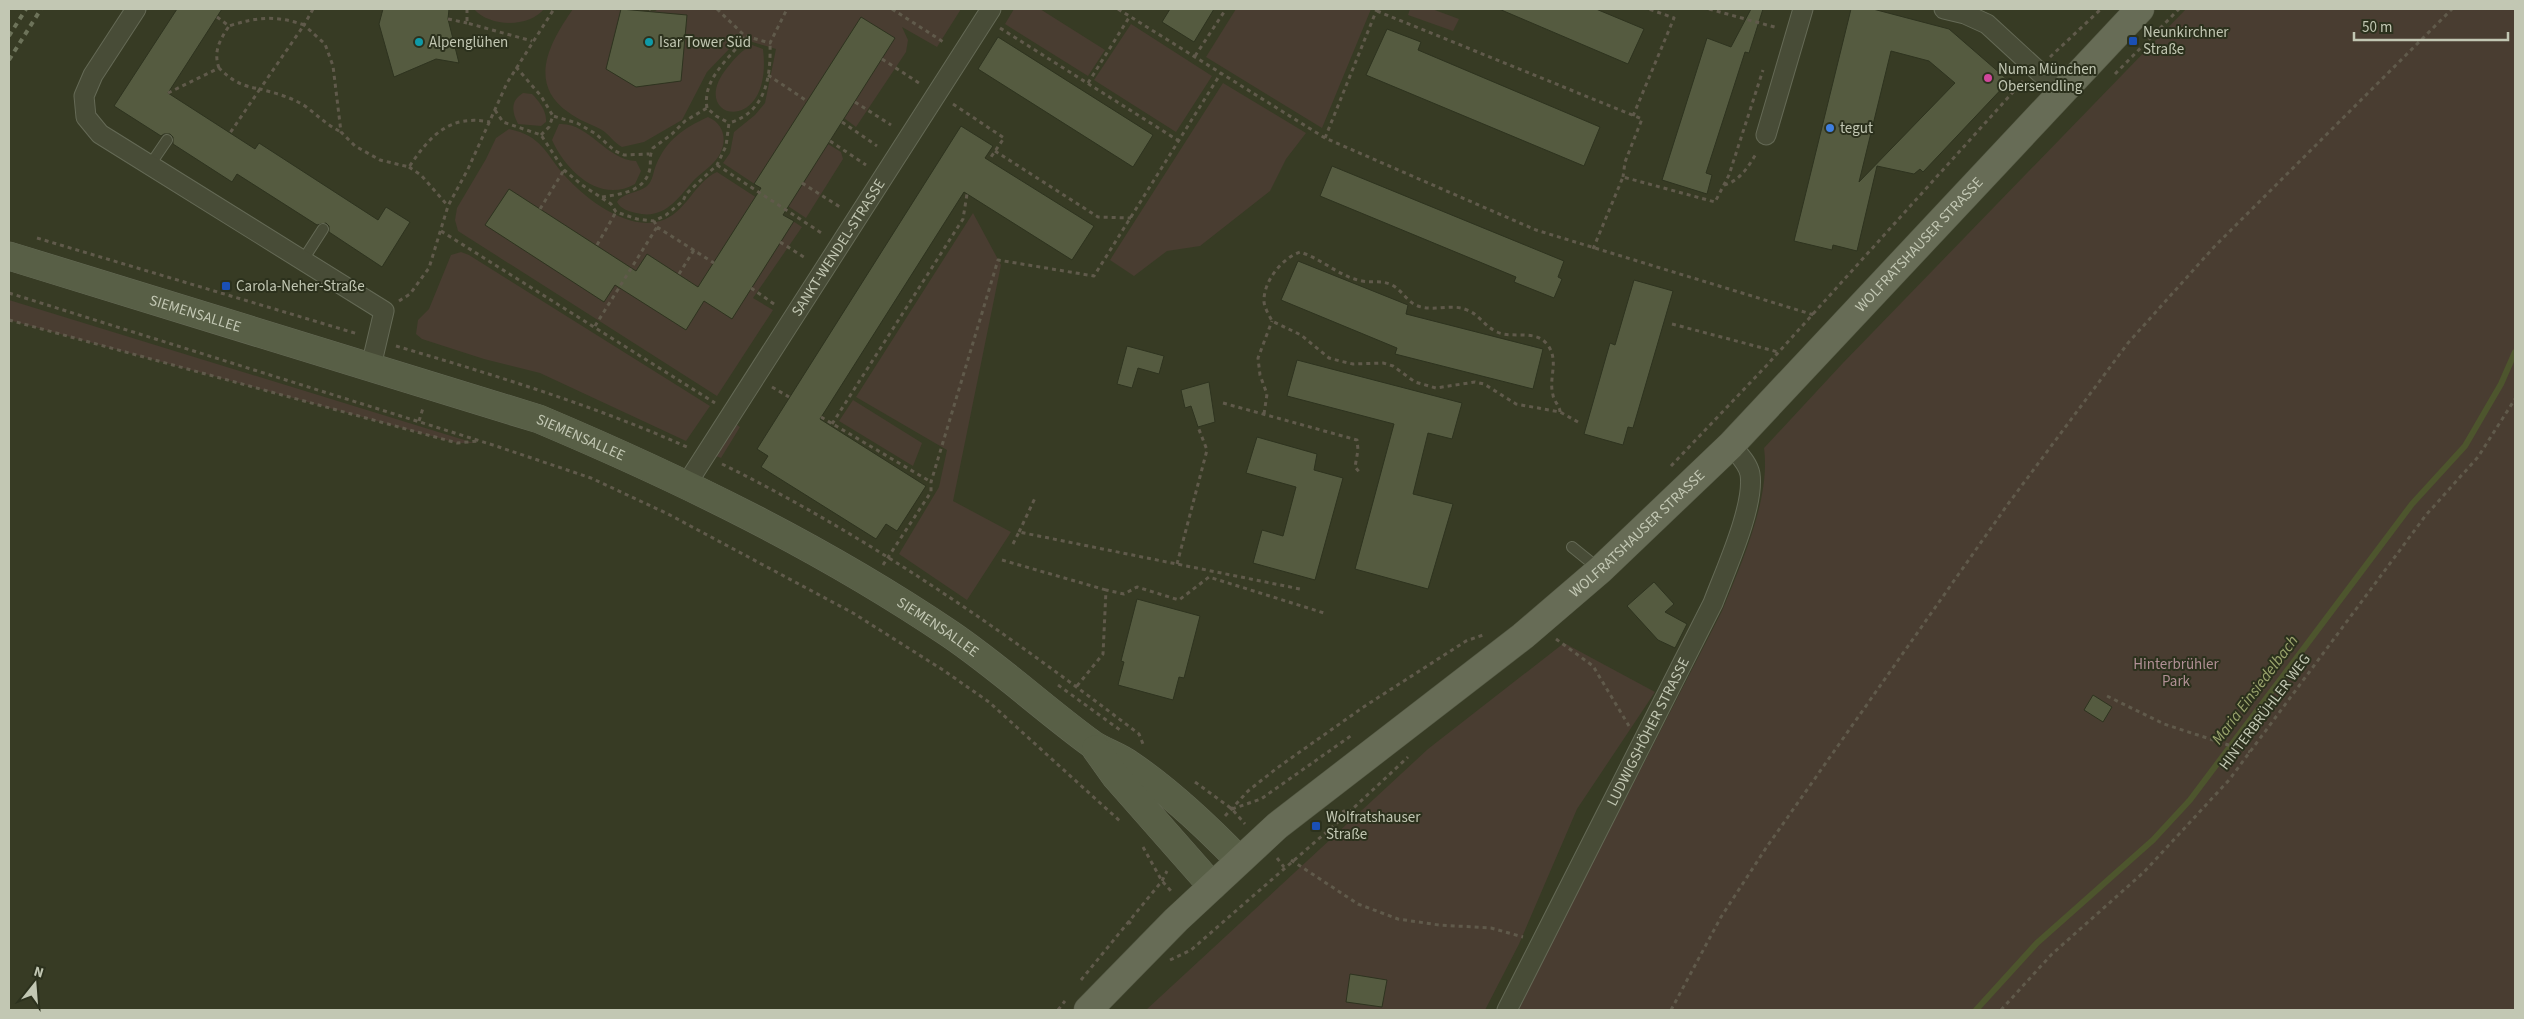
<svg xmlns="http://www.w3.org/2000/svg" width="2524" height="1019" viewBox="0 0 2524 1019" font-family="'Source Sans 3',sans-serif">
	<rect width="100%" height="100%" fill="#373b24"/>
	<path fill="#493d31" d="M474 9H544C529 28 489 27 474 9Z
		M573 9 656 11 657 9H961L937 47 902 27 908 40 906 52 856 127 844 118 828 144 841 152 843 159 806 218 723 163 730 153 734 132 755 115 765 103 776 49 736 37 732 46 707 72 682 120 644 142 622 147C614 143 610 135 602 130 591 124 578 120 568 112 527 83 550 42 573 9Z
		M1014 9H1040L1105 50 1088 76 1005 24Z
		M1236 9H1371L1322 128 1206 57Z
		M1410 9H1432L1459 19 1453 31 1408 15Z
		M2186 9H2515V1010H1517L1722 611C1741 564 1771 498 1764 448L1842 364Z
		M1131 24 1212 76 1176 132 1094 80Z
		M752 45 763 49C774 139 685 120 727 68 734 59 742 50 752 45Z
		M1223 83 1306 133 1286 159 1270 191 1200 246 1167 251 1134 276 1110 260Z
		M523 93 532 94C539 101 547 111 546 122L541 126 518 124C512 112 510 101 523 93Z
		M708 117C727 125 728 146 715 161 709 168 701 173 695 179 677 199 665 220 636 213 628 211 621 209 617 202 622 193 639 193 647 186 653 181 653 172 656 165 667 139 684 128 708 117Z
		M559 124C589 122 606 160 636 161L641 171 635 184C600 204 566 171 552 140Z
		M509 129C542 136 545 153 565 176 586 199 627 231 660 221 686 214 694 182 717 172L802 227 753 298 773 310 717 396 458 231 455 220 457 208 486 159 496 138Z
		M973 213 1001 265 953 501 1011 532 967 600 899 554 939 487 947 450 856 397Z
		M461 252 469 255 710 406 686 441 540 373 484 359 422 339 416 334 418 320 429 309 451 255Z
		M9 300 474 443H457L9 320Z
		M853 400 922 443 913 466 839 421Z
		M733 422 740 427 721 458 716 456Z
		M1564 643 1655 692 1577 809 1519 944 1485 1010H1146L1428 749Z"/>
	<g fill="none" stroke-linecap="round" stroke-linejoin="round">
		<path stroke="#4d552d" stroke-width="6" d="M1976 1010 2037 943 2153 840 2190 800 2412 504 2465 446 2501 384 2515 352"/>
	</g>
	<path fill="#555b40" stroke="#2e331f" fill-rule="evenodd" d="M177 9H222L168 93 255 149 259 143 378 220 386 207 410 222 382 267 329 232V226L326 223 317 225 237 174 232 182 173 144V137L170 134H164L161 136 114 106Z
		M383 9H449L448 19 459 63 436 59 394 77 379 24Z
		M621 9 687 15 681 81 636 87 606 69Z
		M1170 9H1214L1194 42 1162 22Z
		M1499 9H1596L1644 29 1628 64Z
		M1751 9H1763L1749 53 1745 52 1706 173 1712 175 1707 194 1662 180 1707 38 1731 47Z
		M1851 9H1873L1949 29 2009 81 1923 172 1920 169 1914 174 1877 166 1857 251 1833 245 1832 250 1794 241ZM1891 51 1929 61 1955 83 1859 182Z
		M861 17 895 38 783 215 794 221 732 319 704 301 686 330 615 285 604 302 485 225 509 189 636 271 647 254 698 287 761 188 754 184Z
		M1387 29 1421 42 1418 50 1600 127 1584 166 1366 75Z
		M998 37 1153 135 1133 167 978 69Z
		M961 126 993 146 985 158 1094 226 1072 260 964 192 820 419 926 486 897 531 886 524 876 539 761 467 768 456 757 449Z
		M1332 166 1564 261 1558 277 1562 279 1554 298 1514 282 1516 277 1320 196Z
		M1298 261 1408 305 1406 314 1543 349 1533 389 1395 354 1397 348 1281 300Z
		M1634 280 1673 291 1633 428 1628 427 1623 445 1584 434 1610 343 1615 345Z
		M1127 346 1164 356 1159 374 1138 368 1132 388 1117 384Z
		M1297 360 1462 403 1452 439 1428 433 1413 494 1453 504 1428 589 1355 569 1394 424 1287 396Z
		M1209 382 1215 422 1198 427 1191 406 1185 408 1181 390Z
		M1257 437 1317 454 1314 470 1343 478 1315 580 1253 563 1262 530 1283 536 1296 487 1246 473Z
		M1654 582 1674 604 1665 612 1687 624 1675 648 1658 640 1627 606Z
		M1137 599 1200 616 1184 678 1179 677 1173 700 1118 685 1124 662 1121 661Z
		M2093 695 2112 707 2103 722 2084 710Z
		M1350 974 1387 980 1382 1007 1346 1002Z"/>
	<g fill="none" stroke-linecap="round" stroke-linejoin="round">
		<g stroke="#656a56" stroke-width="12">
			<path id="service" d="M150 165 167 140
				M303 260 323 229
				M1572 547 1598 568"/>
		</g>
		<g stroke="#656a56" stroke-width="21">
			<g id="minor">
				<path d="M136 9 93 75 84 96 86 117 100 134 384 311 371 366"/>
				<path d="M1944 9 1965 14 1987 24 2060 91"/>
				<path d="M1766 135 1803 9"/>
				<path id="s1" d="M686 485 991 9"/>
				<path id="s2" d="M1507 1010 1713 603C1725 571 1755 506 1750 474 1748 463 1738 454 1731 445"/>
			</g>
		</g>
		<g stroke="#656a56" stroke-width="29">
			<g id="secondary">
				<path id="s3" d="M9 256 539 419C681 479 821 547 950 634 1000 668 1044 709 1092 744 1104 752 1118 756 1129 764 1169 791 1206 826 1239 860"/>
				<path d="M1096 749 1116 777 1212 886"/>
			</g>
		</g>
		<g stroke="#545844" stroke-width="29">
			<g id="primary">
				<path id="s4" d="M1088 1010 1176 920 1277 826 1523 636 1600 570 1731 445 2140 9"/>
			</g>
		</g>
		<path stroke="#605a4b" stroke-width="3" stroke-dasharray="4 4" stroke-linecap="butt" d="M313 9 304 25 325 44 333 66 341 132 355 146 380 160 409 167C430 136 449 114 490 122
			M467 9V23L532 41
			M650 9 651 10
			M717 9 745 36 770 43 787 9
			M892 9 945 43
			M1118 9 1325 138 1536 230 1814 315
			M1709 9 1778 28
			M1377 11 1642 119 1625 162 1623 177
			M217 17 229 26C257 17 276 15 304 25L260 89C275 93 291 97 305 106 317 115 327 125 341 132
			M448 19 467 23
			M1000 28 1179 141
			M1195 56 1226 9
			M2050 57 2101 9
			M882 59 919 83
			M516 67 541 96 553 116
			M219 68C213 51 220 40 229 26
			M2115 74 2179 9
			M768 75 807 101
			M1088 83 1130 16
			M168 93 219 68C232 81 242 86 260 89L230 133
			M855 102 891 125
			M953 104 1004 138 989 160
			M707 108C702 78 730 59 745 37
			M495 110 503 122 541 135 564 170 582 185 611 204 616 212 637 219 654 221 666 215 683 201 686 194 717 165 726 146 729 123C766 112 771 77 770 43
			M1633 116 1674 18 1649 9
			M842 122 877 146
			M541 135 549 127 553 116 577 123 596 134 615 151 624 155 649 154
			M1325 138 1377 9
			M830 141 866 165
			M995 151 1098 217 1131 218
			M717 165 823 234
			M409 167 421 175 448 206
			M802 183 840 207
			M1724 185C1740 181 1749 166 1757 152
			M602 197C622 194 646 191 650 168 651 160 649 156 653 148L672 134 685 121 707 108 716 116 729 123
			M540 209 564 170
			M657 227 714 263
			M441 231 715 403
			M37 238 358 334
			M780 242 807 259
			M597 245 616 212
			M1593 249 1623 177 1715 202 1729 175 1763 70
			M679 274 694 250
			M751 288 777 306
			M9 293 493 445 591 478 668 514 853 613 943 670 989 702 1121 822
			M399 301 410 294 429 268 448 206 468 169 507 83 554 9
			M9 320 457 443 478 441
			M1672 324 1778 352
			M595 326 657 227 654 221
			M396 346C494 375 593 405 687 447
			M772 387 789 397
			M1223 403 1357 440 1358 450 1355 467 1361 474
			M1560 412C1560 406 1554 402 1553 395 1548 377 1560 361 1547 344 1535 329 1512 339 1497 332 1484 326 1480 315 1467 310 1452 303 1434 312 1418 306 1407 302 1403 291 1392 285 1382 280 1373 283 1362 281 1340 277 1322 259 1300 252 1282 258 1263 282 1264 302 1265 309 1269 315 1272 321L1301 335 1329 358 1340 361 1353 364 1383 363 1393 366 1415 382 1436 388 1475 382 1484 384 1516 404 1560 412 1578 422
			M1264 414 1267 394 1260 375 1258 358 1272 321
			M821 417 931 482
			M419 421 423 408
			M832 424 963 219 967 194
			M722 464C870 537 1008 634 1139 734L1143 744
			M1671 466 1767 365 2023 81
			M1019 532 1036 496
			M1013 544 1019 532 1300 589
			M1002 560 1106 590
			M1177 564 1207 450 1198 427
			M883 565 931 492V482L998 260 1094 276 1221 73
			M1556 639 1593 666 1629 726
			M1058 685 1120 730
			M1077 686 1103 654 1106 590 1124 594 1137 587 1179 600 1209 577 1324 613
			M2107 696 2164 724 2250 752
			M1195 782 1232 809 1245 824
			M1232 809 1261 799 1352 735
			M1343 810 1346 815
			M1225 816 1248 791 1277 768 1365 706 1466 641 1483 635
			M1143 847 1162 881 1172 892
			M1277 858 1284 867
			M1291 860 1358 904 1398 919 1439 925 1491 928 1523 937
			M1128 921 1132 925
			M1170 960 1191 950 1346 815 1408 757
			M1081 980 1162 881 1167 871
			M1058 1010 1065 1001
			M1671 1010 1721 917 1766 848 2008 504 2128 343 2214 247 2452 9
			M2001 1010 2051 955 2144 872 2229 780 2426 515 2478 457 2515 399"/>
		<use href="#service" stroke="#484c37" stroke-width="10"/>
		<use href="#minor" stroke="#484c37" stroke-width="19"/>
		<use href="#secondary" stroke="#585f46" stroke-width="28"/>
		<use href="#primary" stroke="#676c56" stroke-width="28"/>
		<path stroke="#6d735a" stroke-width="4" stroke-dasharray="5 5" stroke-linecap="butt" d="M9 36 26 9
			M9 60 41 9"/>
	</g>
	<g fill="#1a4fb4" stroke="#2c311d" stroke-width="2">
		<rect x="2128" y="36" width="10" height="10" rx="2.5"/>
		<rect x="221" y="281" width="10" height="10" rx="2.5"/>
		<rect x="1311" y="821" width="10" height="10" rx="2.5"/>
	</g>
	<g fill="#0f9aa8" stroke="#2c311d" stroke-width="2">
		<circle cx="419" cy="42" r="5"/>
		<circle cx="649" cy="42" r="5"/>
	</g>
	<circle fill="#d1479c" stroke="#2c311d" stroke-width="2" cx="1988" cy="78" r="5"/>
	<circle fill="#3f7fe0" stroke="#2c311d" stroke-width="2" cx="1830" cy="128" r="5"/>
	<g text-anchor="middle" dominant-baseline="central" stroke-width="4" stroke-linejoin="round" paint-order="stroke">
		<g font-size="15" fill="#c2c7b3" stroke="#2c311d" text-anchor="start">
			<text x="2143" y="32">Neunkirchner<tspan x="2143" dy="17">Straße</tspan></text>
			<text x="429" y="42">Alpenglühen</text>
			<text x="659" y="42">Isar Tower Süd</text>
			<text x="1998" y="69">Numa München<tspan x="1998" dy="17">Obersendling</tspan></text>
			<text x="1840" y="128">tegut</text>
			<text x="236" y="286">Carola-Neher-Straße</text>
			<text x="1326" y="817">Wolfratshauser<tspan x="1326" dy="17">Straße</tspan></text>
		</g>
		<g font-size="15" fill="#c2c7b3" stroke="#2c311d">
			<text stroke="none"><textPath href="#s4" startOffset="1132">WOLFRATSHAUSER STRASSE</textPath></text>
			<text stroke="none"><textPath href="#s1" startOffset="282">SANKT-WENDEL-STRASSE</textPath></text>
			<text stroke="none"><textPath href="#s3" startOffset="195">SIEMENSALLEE</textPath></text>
			<text stroke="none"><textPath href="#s3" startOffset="600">SIEMENSALLEE</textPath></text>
			<text stroke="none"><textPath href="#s4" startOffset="728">WOLFRATSHAUSER STRASSE</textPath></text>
			<text stroke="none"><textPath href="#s3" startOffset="1005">SIEMENSALLEE</textPath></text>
			<text transform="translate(2265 712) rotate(-53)">HINTERBRÜHLER WEG</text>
			<text stroke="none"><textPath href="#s2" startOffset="312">LUDWIGSHÖHER STRASSE</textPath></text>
		</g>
		<g font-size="15" fill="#b19095" stroke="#2c311d">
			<text x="2176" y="664">Hinterbrühler<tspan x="2176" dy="17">Park</tspan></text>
		</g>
		<g font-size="16" font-style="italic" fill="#9ba56d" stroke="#2c311d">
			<text transform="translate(2255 690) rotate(-53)">Maria Einsiedelbach</text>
		</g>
	</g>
	<rect width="2524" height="1019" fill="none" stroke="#c2c7b3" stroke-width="20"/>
	<g transform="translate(35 984) rotate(17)" stroke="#2c311d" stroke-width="4" paint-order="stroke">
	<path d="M0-4L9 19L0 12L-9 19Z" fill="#c2c7b3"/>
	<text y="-8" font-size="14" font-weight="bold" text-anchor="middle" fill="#c2c7b3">N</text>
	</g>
	<path d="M2354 32v8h154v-8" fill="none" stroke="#c2c7b3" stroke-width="2.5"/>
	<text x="2362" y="32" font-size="15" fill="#c2c7b3" stroke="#2c311d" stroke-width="4" paint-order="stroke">50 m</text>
</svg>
